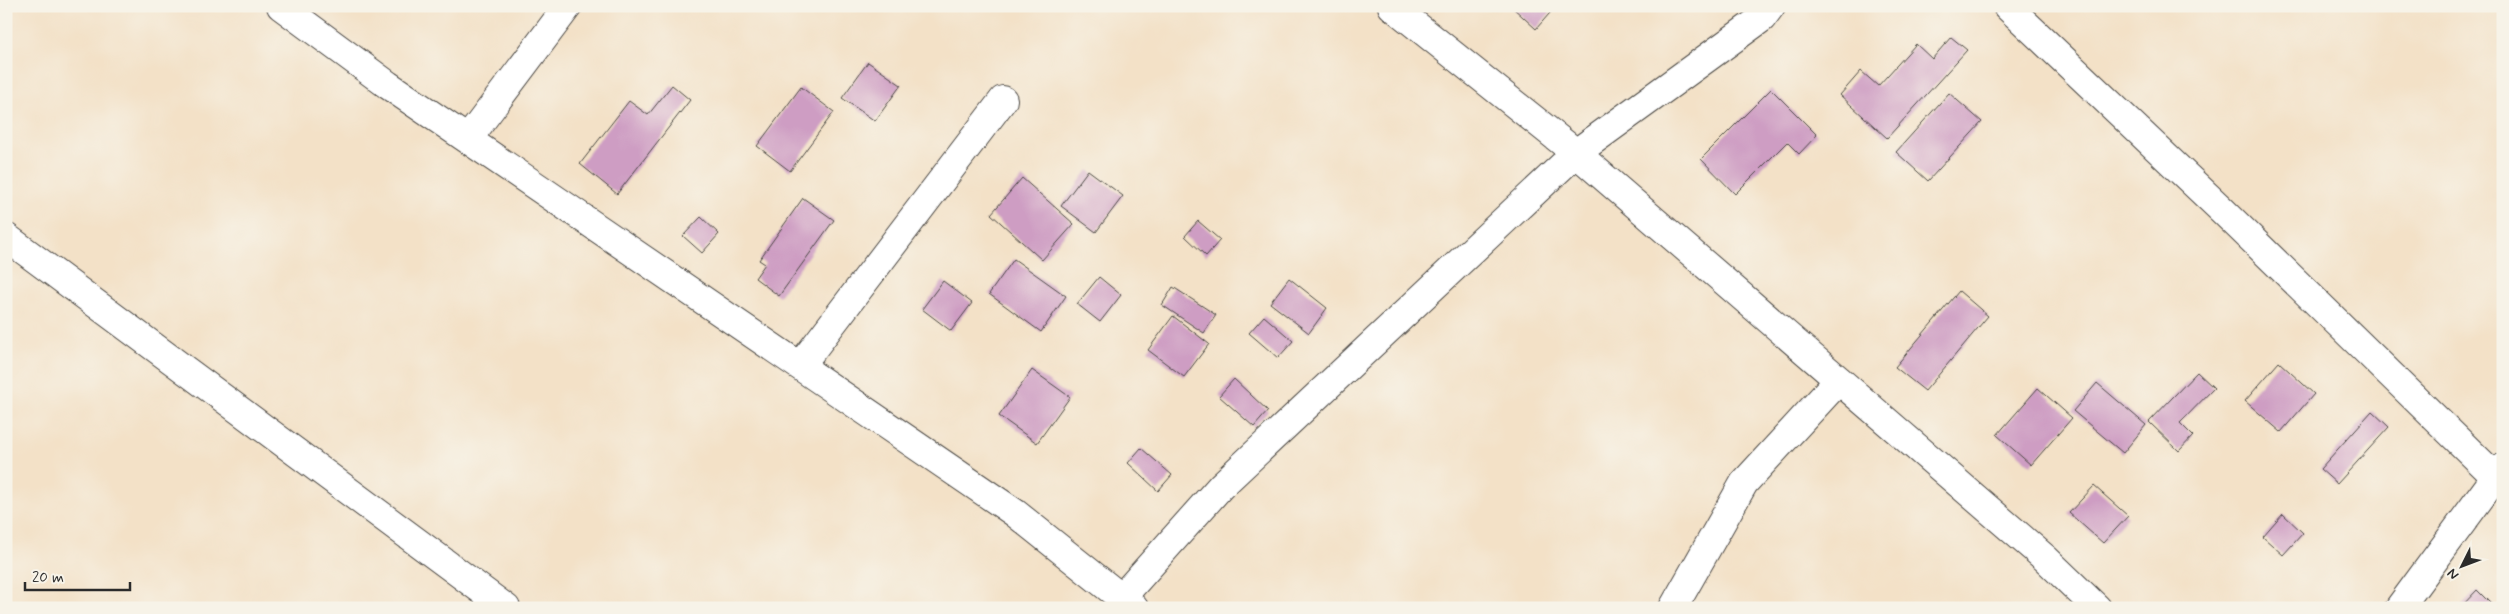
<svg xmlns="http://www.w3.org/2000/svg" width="2509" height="614" viewBox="0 0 2509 614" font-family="Mynerve,sans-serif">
	<rect width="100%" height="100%" fill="#f7f3e8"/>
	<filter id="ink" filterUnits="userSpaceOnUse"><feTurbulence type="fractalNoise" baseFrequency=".02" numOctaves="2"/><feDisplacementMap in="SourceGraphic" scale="10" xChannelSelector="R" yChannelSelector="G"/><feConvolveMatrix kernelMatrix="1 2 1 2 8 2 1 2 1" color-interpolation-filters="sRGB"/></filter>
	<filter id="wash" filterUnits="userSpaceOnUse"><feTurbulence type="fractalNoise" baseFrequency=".0096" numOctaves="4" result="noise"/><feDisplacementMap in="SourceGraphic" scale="20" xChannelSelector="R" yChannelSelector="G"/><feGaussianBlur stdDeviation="1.12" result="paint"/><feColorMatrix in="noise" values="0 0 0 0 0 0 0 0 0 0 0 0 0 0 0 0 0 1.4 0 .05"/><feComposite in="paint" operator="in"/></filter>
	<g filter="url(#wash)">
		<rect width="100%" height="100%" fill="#f3e1c7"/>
		<g id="blocks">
			<path fill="#ce9dc3" d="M1511 6H1556L1536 29Z
				M1951 37 1967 50 1887 138 1840 95 1861 71 1878 86 1916 44 1932 59Z
				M868 62 901 85 875 121 842 98Z
				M672 85 690 100 617 194 580 164 629 101 648 115Z
				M801 87 834 112 790 171 757 146Z
				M1771 89 1817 135 1799 154 1787 142 1735 194 1701 159Z
				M1949 93 1982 122 1928 181 1896 152Z
				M1088 170 1123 196 1096 232 1061 206Z
				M1022 178 1074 224 1042 260 991 214Z
				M803 198 834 220 779 296 755 278 765 264 759 260Z
				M701 217 719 234 702 253 683 236Z
				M1198 221 1220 240 1206 256 1185 236Z
				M1014 259 1066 296 1041 332 989 294Z
				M1099 277 1121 295 1100 322 1077 304Z
				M1289 278 1327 308 1309 333 1270 303Z
				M943 281 972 303 951 331 922 309Z
				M1173 287 1216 315 1204 333 1162 305Z
				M1959 291 1988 316 1925 391 1895 367Z
				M1173 316 1209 344 1184 377 1148 350Z
				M1264 316 1293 341 1278 358 1249 333Z
				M2279 362 2314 394 2281 432 2245 401Z
				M1032 370 1070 397 1037 443 999 416Z
				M2197 372 2214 388 2180 423 2193 436 2179 451 2149 422Z
				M1234 379 1268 411 1254 427 1219 396Z
				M2097 383 2146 425 2123 453 2073 411Z
				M2038 388 2072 418 2031 465 1997 435Z
				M2372 411 2389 427 2337 484 2320 469Z
				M1141 448 1172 475 1158 491 1128 463Z
				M2094 486 2128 516 2103 543 2069 513Z
				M2283 514 2303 533 2283 555 2263 537Z
				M2477 590 2495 608H2460Z"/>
		</g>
	</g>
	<g filter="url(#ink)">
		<use href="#blocks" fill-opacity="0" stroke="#494642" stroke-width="1"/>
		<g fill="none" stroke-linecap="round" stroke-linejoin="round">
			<g stroke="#494642" stroke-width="30">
				<path id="street" d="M281 6 388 85 1015 513 1134 608
					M1392 6 1576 153 2046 559 2097 608
					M2007 6 2223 211 2503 484
					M468 139 568 6
					M6 237 506 608
					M800 366 1003 100
					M1121 598 1221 486 1576 153 1762 18 1771 6
					M1673 608 1744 483 1839 380
					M2399 608 2503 467"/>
			</g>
			<use href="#street" stroke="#fff" stroke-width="28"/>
		</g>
	</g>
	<rect width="2509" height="614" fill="none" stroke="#f7f3e8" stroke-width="25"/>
	<g transform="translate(2462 566) rotate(228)" stroke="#f7f3e8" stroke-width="4" paint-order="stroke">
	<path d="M0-4L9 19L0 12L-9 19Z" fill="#2b2b2b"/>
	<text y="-8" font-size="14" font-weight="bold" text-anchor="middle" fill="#2b2b2b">N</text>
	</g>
	<path d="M25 582v8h105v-8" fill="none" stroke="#2b2b2b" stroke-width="2.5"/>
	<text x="32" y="582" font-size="15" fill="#2b2b2b" stroke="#f7f3e8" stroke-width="4" paint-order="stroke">20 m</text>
</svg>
